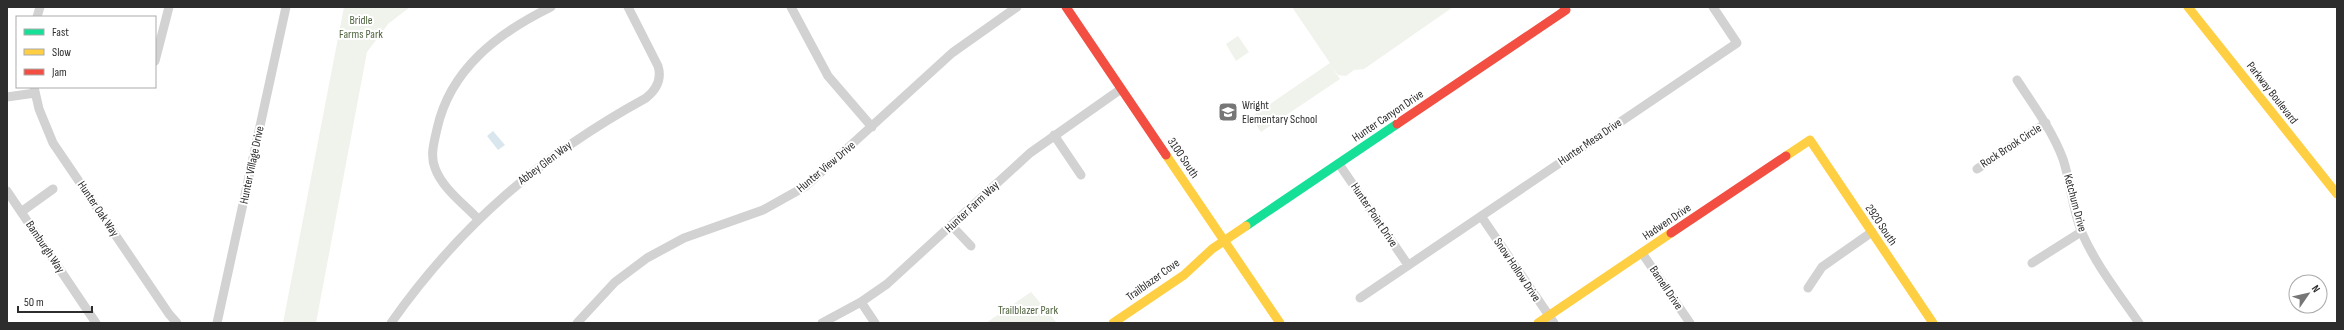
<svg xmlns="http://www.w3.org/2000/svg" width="2344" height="330" viewBox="0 0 2344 330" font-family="'Sofia Sans Condensed',sans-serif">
	<rect width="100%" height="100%" fill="#fff"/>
	<path fill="#f0f3ec" d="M344 7H410L388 24 367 52 316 323H283Z
		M1292 7H1453L1364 69 1354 70 1346 76 1338 75 1331 66 1340 79 1261 132 1251 117 1330 63Z
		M1238 36 1249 52 1236 61 1226 44Z
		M1031 292 1057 323H986Z"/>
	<path fill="#dae6ee" d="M493 131 505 145 498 150 487 136Z"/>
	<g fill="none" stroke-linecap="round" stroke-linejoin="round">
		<path stroke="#d2d2d2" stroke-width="9" d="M791 7 828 76 872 127
			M37 17 40 7
			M155 61 169 7
			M2017 80C2034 106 2052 130 2063 159 2071 183 2072 209 2082 233 2096 265 2119 294 2139 323
			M34 87 39 109 53 143 169 314 177 323
			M7 97 35 93
			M1054 135 1081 175
			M1339 164 1408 265
			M1977 169 2046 123
			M7 191 96 323
			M21 212 53 189
			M1481 216 1554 323
			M478 219C464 204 442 188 435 168 430 156 434 142 437 129 450 69 498 33 551 7
			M952 226 971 246
			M1642 253 1690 323
			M2032 263 2081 232
			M1808 288 1822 267 1872 232
			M1360 298 1737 43 1713 7
			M861 302 875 323
			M217 323 286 7
			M391 323C460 225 542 155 646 98 656 90 662 79 658 66L628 7
			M577 323 615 282 647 258 684 238 763 210 806 186 952 53 1017 7
			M822 323 861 302 887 284 1030 153 1121 89"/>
		<path stroke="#16e098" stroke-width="9" d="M1246 226 1397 124"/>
		<path stroke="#ffcf43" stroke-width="9" d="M2188 7 2337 194
			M1166 155 1280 323
			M1786 156 1810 140 1933 323
			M1113 323 1184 275 1212 249 1246 226
			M1538 323 1671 233"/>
		<path stroke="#f24e42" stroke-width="9" d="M1066 7 1166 155
			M1397 124 1566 10 1564 7
			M1671 233 1786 156"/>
	</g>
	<defs>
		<g id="school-square" transform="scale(1)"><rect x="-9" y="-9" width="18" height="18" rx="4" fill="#767676" stroke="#fff"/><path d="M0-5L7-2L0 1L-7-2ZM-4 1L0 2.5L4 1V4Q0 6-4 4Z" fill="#fff"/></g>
	</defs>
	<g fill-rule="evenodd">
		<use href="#school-square" x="1228" y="112"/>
	</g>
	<g text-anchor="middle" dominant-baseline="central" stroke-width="4" stroke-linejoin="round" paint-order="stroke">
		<g font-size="12" fill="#50633f" stroke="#fff">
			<text x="361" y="20">Bridle<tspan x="361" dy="14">Farms Park</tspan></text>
			<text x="1028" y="310">Trailblazer Park</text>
		</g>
		<g font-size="12" fill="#2d2d2d" stroke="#fff">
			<text transform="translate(2272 93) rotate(52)">Parkway Boulevard</text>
			<text transform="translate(1388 116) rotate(-34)">Hunter Canyon Drive</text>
			<text transform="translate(1590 142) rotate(-34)">Hunter Mesa Drive</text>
			<text transform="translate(2011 146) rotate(-33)">Rock Brook Circle</text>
			<text transform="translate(1183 158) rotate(56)">3100 South</text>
			<text transform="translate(545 163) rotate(-37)">Abbey Glen Way</text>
			<text transform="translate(252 165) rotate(-78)">Hunter Village Drive</text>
			<text transform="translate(826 167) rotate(-40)">Hunter View Drive</text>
			<text transform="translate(2075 203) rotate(75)">Ketchum Drive</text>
			<text transform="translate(972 207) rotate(-43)">Hunter Farm Way</text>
			<text transform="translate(98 209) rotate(56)">Hunter Oak Way</text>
			<text transform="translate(1374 215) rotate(56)">Hunter Point Drive</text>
			<text transform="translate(1667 222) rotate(-34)">Hadwen Drive</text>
			<text transform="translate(1881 225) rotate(56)">2920 South</text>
			<text transform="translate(45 247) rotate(56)">Bamburgh Way</text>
			<text transform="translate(1517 270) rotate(56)">Snow Hollow Drive</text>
			<text transform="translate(1153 280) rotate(-36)">Trailblazer Cove</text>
			<text transform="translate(1666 288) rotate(56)">Bamell Drive</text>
		</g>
		<g font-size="12" fill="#2d2d2d" stroke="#fff" text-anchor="start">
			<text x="1242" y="105">Wright<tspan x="1242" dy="14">Elementary School</tspan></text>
		</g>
	</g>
	<rect width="2344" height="330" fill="none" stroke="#2d2d2d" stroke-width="16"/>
	<rect x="16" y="16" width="140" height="72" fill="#ffffff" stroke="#ababab"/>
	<rect x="24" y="29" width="20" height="6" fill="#16e098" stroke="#ababab"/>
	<text x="52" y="36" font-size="12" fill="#2d2d2d">Fast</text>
	<rect x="24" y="49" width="20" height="6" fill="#ffcf43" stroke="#ababab"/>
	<text x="52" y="56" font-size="12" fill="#2d2d2d">Slow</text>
	<rect x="24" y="69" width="20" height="6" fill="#f24e42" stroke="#ababab"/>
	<text x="52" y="76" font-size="12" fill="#2d2d2d">Jam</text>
	<g transform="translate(2308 294) rotate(56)"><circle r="19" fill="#ffffff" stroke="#ababab"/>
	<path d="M0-3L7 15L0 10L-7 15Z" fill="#767676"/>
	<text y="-6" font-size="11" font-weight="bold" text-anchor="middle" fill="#2d2d2d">N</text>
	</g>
	<path d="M18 306v6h74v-6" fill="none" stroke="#2d2d2d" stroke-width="2"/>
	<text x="24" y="306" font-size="12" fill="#2d2d2d" stroke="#ffffff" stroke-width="3" paint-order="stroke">50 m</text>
</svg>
